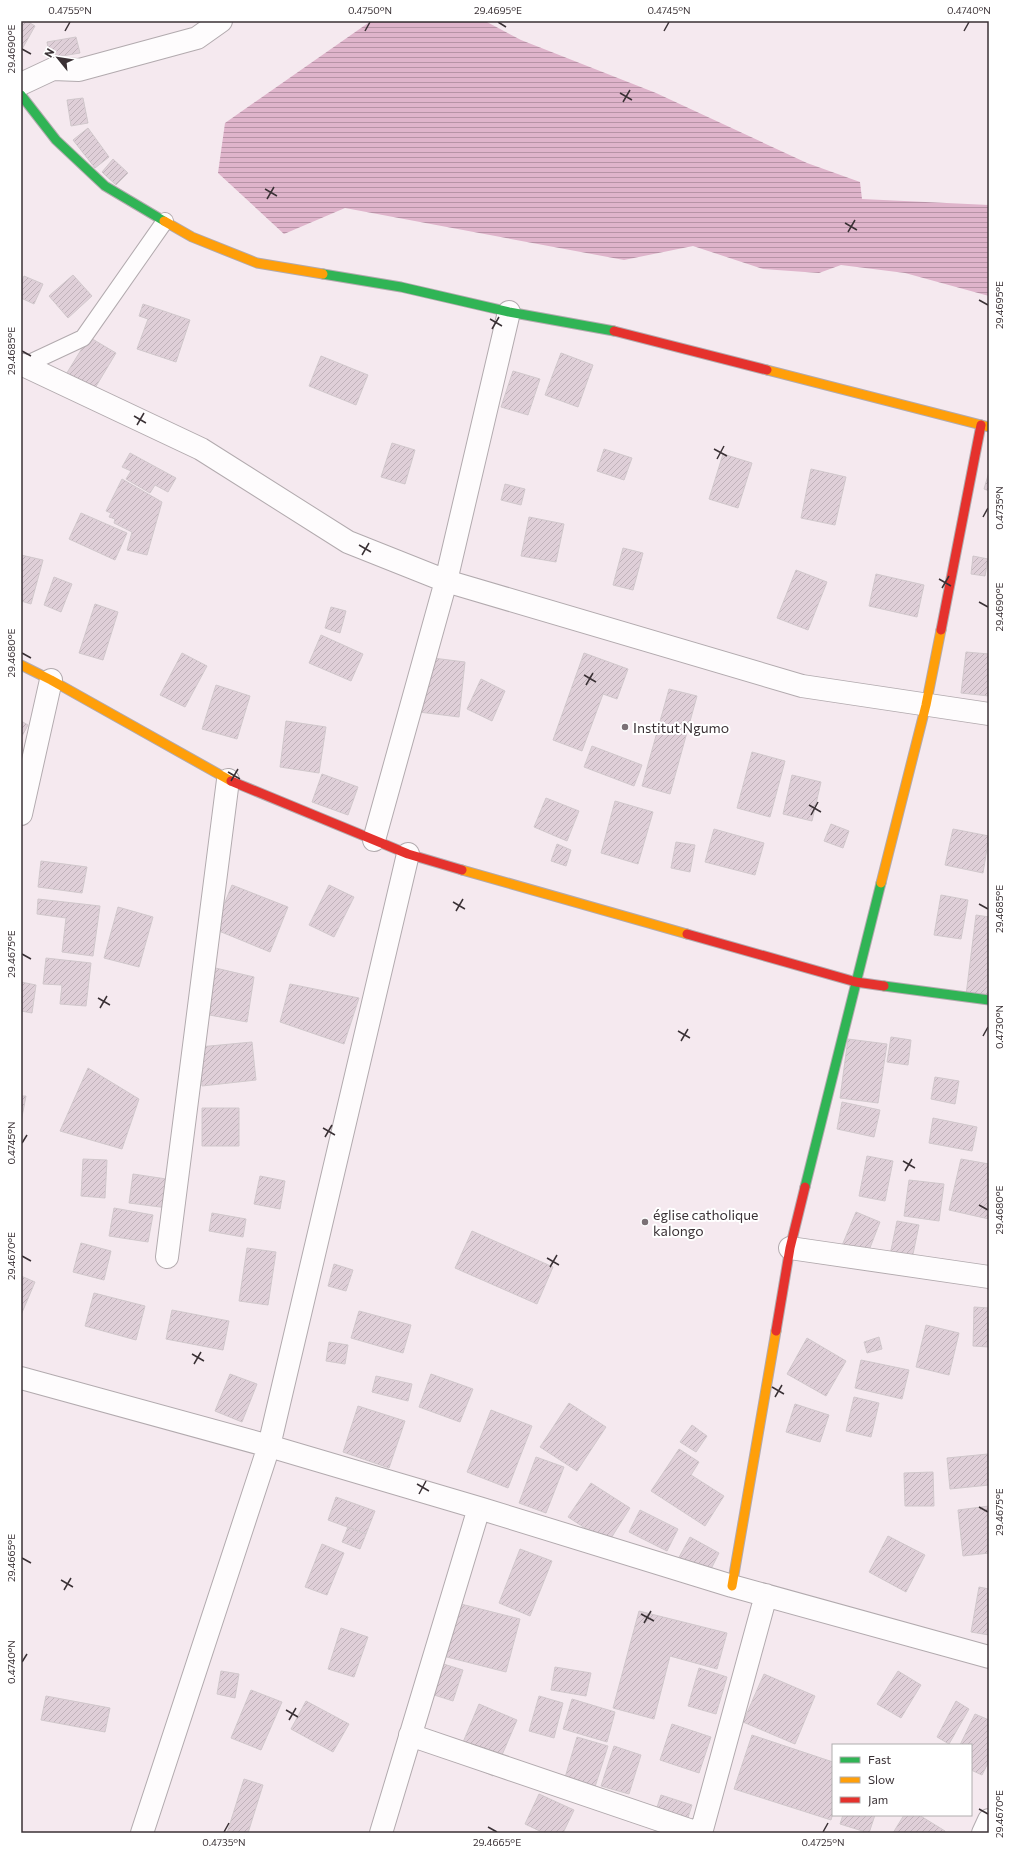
<svg xmlns="http://www.w3.org/2000/svg" width="1010" height="1854" viewBox="0 0 1010 1854" font-family="Commissioner,sans-serif">
	<defs>
		<pattern id="water-rules" width="6" height="5" patternUnits="userSpaceOnUse"><rect width="6" height="5" fill="#dfb4cb"/><path d="M0 2.5h6" fill="none" stroke="#b693a6"/></pattern>
		<pattern id="building-hatch" width="6" height="6" patternUnits="userSpaceOnUse"><rect width="6" height="6" fill="#dfcfd8"/><path d="M-1 1l2-2M0 6l6-6M5 7l2-2" fill="none" stroke="#c0b2ba"/></pattern>
	</defs>
	<rect width="100%" height="100%" fill="#f5e9ef"/>
	<path fill="url(#water-rules)" d="M371 21H485L521 40 656 93 807 163 860 182 862 199 989 205V296L905 273 841 265 819 273 763 269 693 246 624 260 345 208 284 234 218 173 225 123Z"/>
	<path fill="url(#building-hatch)" stroke="#d1c8cc" d="M21 21H27L35 26 21 51Z
		M76 37 80 53 50 58 47 42Z
		M83 98 88 123 71 126 67 100Z
		M88 128 109 157 95 168 73 140Z
		M113 159 128 173 116 185 102 172Z
		M73 275 92 296 68 318 49 296Z
		M24 276 43 284 34 304 21 298V284Z
		M143 304 190 320 176 362 137 349 148 319 139 316Z
		M89 337 116 353 92 393 65 376Z
		M561 353 593 365 578 407 545 395Z
		M321 356 368 375 356 405 309 386Z
		M513 371 540 379 528 415 501 407Z
		M392 443 415 450 405 484 381 477Z
		M604 449 632 458 624 480 597 471Z
		M130 453 176 478 168 492 155 485 150 493 126 479 131 471 122 467Z
		M723 454 752 463 738 508 709 499Z
		M811 469 846 477 835 525 801 518Z
		M989 472V491L984 489Z
		M122 479 162 502 147 555 127 550 132 532 114 523 115 519 109 517 111 513 106 511Z
		M505 484 525 489 521 505 501 500Z
		M81 513 127 533 115 560 69 539Z
		M529 517 564 524 556 562 521 556Z
		M623 548 643 553 633 590 613 585Z
		M21 555 43 560 31 604 21 601Z
		M973 556 988 559 985 576 971 574Z
		M796 570 827 582 808 630 777 618Z
		M876 574 924 585 917 617 869 606Z
		M54 577 72 584 61 612 44 605Z
		M95 604 118 612 103 660 79 653Z
		M331 607 346 611 340 633 325 628Z
		M321 635 363 654 351 681 309 663Z
		M966 652 989 654V696L961 693Z
		M182 653 207 666 185 707 160 695Z
		M584 653 628 669 617 699 603 694 582 751 553 740Z
		M425 657 465 662 459 717 419 712Z
		M481 679 505 691 492 721 467 709Z
		M216 685 250 696 237 739 202 729Z
		M669 689 697 696 670 794 642 786Z
		M21 721 28 725 21 738Z
		M286 721 326 727 319 773 280 767Z
		M592 746 642 765 634 786 584 767Z
		M752 752 785 761 770 817 737 808Z
		M322 774 358 787 348 815 312 802Z
		M792 775 821 782 812 821 783 814Z
		M546 798 579 811 567 841 534 827Z
		M615 801 653 812 638 864 601 853Z
		M831 824 849 831 843 848 824 841Z
		M714 829 764 843 755 875 705 862Z
		M953 829 989 836 983 873 945 865Z
		M676 842 695 845 690 872 671 868Z
		M557 844 571 850 566 866 551 861Z
		M41 861 87 867 82 893 38 887Z
		M232 885 288 907 270 952 214 929Z
		M329 885 354 897 334 937 309 925Z
		M941 895 968 900 961 939 934 935Z
		M38 899 100 906 93 956 62 952 66 918 37 914Z
		M118 907 153 917 139 967 104 958Z
		M976 915 989 917V998L966 995Z
		M46 958 91 963 86 1006 60 1004 62 985 43 984Z
		M194 963 254 977 247 1022 188 1011Z
		M21 982 36 985 32 1013 21 1011Z
		M290 984 359 998 344 1044 280 1022Z
		M891 1037 911 1040 908 1065 887 1062Z
		M848 1039 887 1044 878 1103 840 1098Z
		M252 1042 256 1080 202 1086 199 1047Z
		M88 1068 139 1099 122 1149 60 1131Z
		M935 1077 959 1081 955 1104 931 1099Z
		M21 1096H26L21 1122Z
		M842 1102 880 1110 874 1137 837 1129Z
		M202 1108H239V1146H202Z
		M933 1118 977 1127 972 1151 929 1143Z
		M867 1156 893 1161 885 1201 859 1196Z
		M83 1159 107 1160 105 1198 81 1196Z
		M961 1159 989 1164V1219L949 1210Z
		M133 1174 173 1180 168 1208 129 1203Z
		M260 1176 285 1181 280 1209 254 1204Z
		M909 1180 944 1184 939 1221 904 1216Z
		M114 1208 153 1215 148 1242 109 1236Z
		M856 1212 880 1222 866 1258 841 1248Z
		M212 1213 246 1219 243 1237 209 1231Z
		M897 1221 919 1225 912 1259 890 1255Z
		M472 1231 553 1267 537 1304 455 1268Z
		M81 1243 111 1251 104 1280 73 1272Z
		M247 1248 276 1252 268 1305 239 1301Z
		M334 1264 353 1270 346 1291 328 1286Z
		M21 1276 35 1282 21 1315Z
		M94 1293 145 1306 136 1340 85 1326Z
		M974 1307 989 1308V1347L973 1346Z
		M172 1310 229 1321 223 1350 166 1339Z
		M359 1311 411 1325 403 1353 351 1338Z
		M926 1325 959 1333 949 1375 916 1367Z
		M879 1337 882 1349 867 1353 864 1342Z
		M807 1338 846 1361 826 1396 787 1374Z
		M329 1342 348 1345 345 1364 326 1361Z
		M861 1360 909 1370 902 1399 855 1388Z
		M230 1374 257 1384 242 1422 215 1411Z
		M431 1374 473 1389 460 1422 419 1407Z
		M376 1376 412 1384 408 1401 372 1392Z
		M854 1397 879 1403 871 1437 846 1431Z
		M569 1403 606 1427 577 1471 540 1447Z
		M795 1404 829 1415 820 1442 786 1432Z
		M358 1406 405 1421 389 1468 343 1452Z
		M491 1410 532 1426 508 1488 467 1472Z
		M692 1425 707 1436 696 1452 680 1442Z
		M679 1449 699 1462 691 1475 724 1496 705 1526 651 1491Z
		M988 1454 989 1485 950 1489 947 1458Z
		M536 1457 564 1467 546 1513 519 1503Z
		M933 1472 934 1506H905L904 1473Z
		M591 1483 630 1508 608 1543 568 1517Z
		M336 1497 375 1511 366 1534 328 1520Z
		M989 1506V1553L963 1556 958 1510Z
		M640 1510 678 1529 667 1551 629 1532Z
		M348 1527 366 1534 360 1549 342 1542Z
		M888 1536 925 1555 906 1592 869 1572Z
		M690 1537 719 1553 707 1577 677 1561Z
		M322 1544 344 1553 327 1595 305 1587Z
		M520 1549 552 1561 530 1616 499 1603Z
		M979 1587 989 1589V1635L971 1632Z
		M457 1603 520 1619 506 1672 443 1656Z
		M639 1611 727 1633 717 1669 670 1656 654 1719 613 1708Z
		M341 1628 368 1637 354 1677 328 1669Z
		M437 1662 463 1670 453 1701 428 1693Z
		M555 1667 591 1673 586 1696 551 1690Z
		M699 1668 727 1677 716 1714 688 1706Z
		M221 1671 239 1674 235 1698 217 1694Z
		M898 1671 921 1685 901 1718 877 1704Z
		M764 1674 815 1696 795 1744 743 1722Z
		M251 1690 282 1702 261 1750 231 1738Z
		M46 1696 110 1708 105 1732 41 1720Z
		M539 1696 563 1703 554 1738 529 1731Z
		M572 1699 615 1712 607 1742 563 1729Z
		M306 1701 349 1724 333 1752 291 1729Z
		M956 1701 969 1709 949 1744 937 1737Z
		M479 1704 517 1720 493 1776 456 1759Z
		M975 1714 989 1720V1761L982 1775 971 1770V1745H960Z
		M672 1724 711 1737 699 1773 660 1760Z
		M752 1735 833 1762V1813L831 1820 734 1789Z
		M577 1737 608 1746 594 1790 564 1781Z
		M614 1746 641 1755 629 1794 601 1786Z
		M244 1779 263 1785 248 1833H227Z
		M539 1794 574 1810 563 1833H544L525 1824Z
		M661 1795 692 1805 683 1833 651 1826Z
		M843 1815H875L869 1833 840 1824Z
		M904 1815H919L945 1831 944 1833H893Z"/>
	<g fill="none" stroke-linecap="round" stroke-linejoin="round">
		<g stroke="#b2aaae" stroke-width="18">
			<path id="lane" d="M21 367 83 338 165 221"/>
		</g>
		<g stroke="#b2aaae" stroke-width="24">
			<path id="street" d="M21 84 53 69 79 70 197 38 221 21
				M23 365 201 449 348 542 446 581 802 686 989 714
				M21 814 51 680
				M374 840 446 581 509 312
				M790 1248 989 1277
				M167 1257 228 780
				M21 1378 269 1446 479 1508 732 1586 989 1657
				M410 1735 698 1833
				M142 1833 269 1446 408 854
				M381 1833 479 1508
				M701 1833 766 1595
				M983 1833 989 1820"/>
		</g>
		<g stroke="#b2aaae" stroke-width="11">
			<path id="fast" d="M21 95 56 140 105 186 164 221
				M323 274 401 287 509 312 614 331
				M884 986 989 1000
				M805 1187 881 883"/>
		</g>
		<g stroke="#b2aaae" stroke-width="11">
			<path id="slow" d="M164 221 192 237 257 263 323 274
				M767 370 989 427
				M21 665 51 680 231 781
				M462 870 687 934
				M881 883 926 705 941 630
				M732 1586 776 1331"/>
		</g>
		<g stroke="#b2aaae" stroke-width="11">
			<path id="jam" d="M614 331 767 370
				M941 630 981 425
				M231 781 408 854 462 870
				M687 934 856 982 884 986
				M776 1331 790 1248 805 1187"/>
		</g>
		<use href="#lane" stroke="#fefcfd" stroke-width="16"/>
		<use href="#street" stroke="#fefcfd" stroke-width="22"/>
		<use href="#fast" stroke="#30b455" stroke-width="9"/>
		<use href="#slow" stroke="#ff9f0a" stroke-width="9"/>
		<use href="#jam" stroke="#e5322d" stroke-width="9"/>
	</g>
	<path fill="none" stroke="#3a3135" stroke-width="1.5" d="M498 22 506 27M65 31 70 22M365 31 370 22M664 31 669 22M964 31 969 22M22 49 31 54M620 93 632 100M623 102 630 90M265 189 277 196M267 199 274 187M845 223 857 230M848 232 855 220M979 300 988 305M490 319 502 326M492 329 499 317M22 351 31 356M134 416 146 423M137 425 144 413M714 449 727 456M717 459 724 446M983 517 988 508M359 545 371 552M362 555 369 543M939 579 951 586M942 588 949 576M979 602 988 607M22 653 31 658M584 675 596 682M586 685 593 673M228 772 240 779M231 781 238 769M809 805 821 812M811 815 818 802M453 902 465 909M979 904 988 909M456 911 463 899M22 954 31 959M98 998 110 1005M100 1008 107 996M678 1031 690 1038M983 1036 988 1027M681 1041 688 1029M323 1128 335 1135M325 1137 332 1125M22 1143 27 1135M903 1161 915 1168M905 1171 912 1159M979 1205 988 1210M22 1256 31 1261M547 1258 559 1265M550 1267 557 1255M192 1354 204 1361M194 1364 201 1352M772 1387 784 1394M775 1397 782 1385M417 1484 429 1491M419 1494 426 1481M979 1507 988 1512M22 1558 31 1563M61 1580 73 1587M64 1590 71 1578M641 1614 654 1621M644 1623 651 1611M22 1662 27 1654M286 1710 298 1717M289 1720 296 1708M979 1809 988 1814M488 1827 497 1832M224 1832 229 1823M823 1832 828 1823"/>
	<g fill="#7b7176" stroke="#fff" stroke-width="1.5">
		<circle cx="625" cy="727" r="4"/>
		<circle cx="645" cy="1222" r="4"/>
	</g>
	<g text-anchor="middle" dominant-baseline="central" stroke-width="4" stroke-linejoin="round" paint-order="stroke">
		<g font-size="14" fill="#3a3135" stroke="#fff" text-anchor="start">
			<text x="633" y="727">Institut Ngumo</text>
			<text x="653" y="1214">église catholique<tspan x="653" dy="16">kalongo</tspan></text>
		</g>
	</g>
	<rect width="1010" height="1854" fill="none" stroke="#ffffff" stroke-width="44"/>
	<rect x="832" y="1744" width="140" height="72" fill="#ffffff" stroke="#b0adae"/>
	<rect x="840" y="1757" width="20" height="6" fill="#30b455" stroke="#b0adae"/>
	<text x="868" y="1764" font-size="12" fill="#3a3135">Fast</text>
	<rect x="840" y="1777" width="20" height="6" fill="#ff9f0a" stroke="#b0adae"/>
	<text x="868" y="1784" font-size="12" fill="#3a3135">Slow</text>
	<rect x="840" y="1797" width="20" height="6" fill="#e5322d" stroke="#b0adae"/>
	<text x="868" y="1804" font-size="12" fill="#3a3135">Jam</text>
	<g transform="translate(58 58) rotate(300)" stroke="#ffffff" stroke-width="3" paint-order="stroke">
	<path d="M0-3L7 15L0 10L-7 15Z" fill="#3a3135"/>
	<text y="-6" font-size="11" font-weight="bold" text-anchor="middle" fill="#3a3135">N</text>
	</g>
	<rect x="22" y="22" width="966" height="1810" fill="none" stroke="#3a3135" stroke-width="1.5"/>
	<g font-size="10" text-anchor="middle" fill="#3a3135">
		<text x="70" y="14">0.4755°N</text>
		<text x="370" y="14">0.4750°N</text>
		<text x="498" y="14">29.4695°E</text>
		<text x="669" y="14">0.4745°N</text>
		<text x="969" y="14">0.4740°N</text>
		<text transform="translate(11 49) rotate(-90)" y="4">29.4690°E</text>
		<text transform="translate(999 305) rotate(-90)" y="4">29.4695°E</text>
		<text transform="translate(11 351) rotate(-90)" y="4">29.4685°E</text>
		<text transform="translate(999 508) rotate(-90)" y="4">0.4735°N</text>
		<text transform="translate(999 607) rotate(-90)" y="4">29.4690°E</text>
		<text transform="translate(11 653) rotate(-90)" y="4">29.4680°E</text>
		<text transform="translate(999 909) rotate(-90)" y="4">29.4685°E</text>
		<text transform="translate(11 954) rotate(-90)" y="4">29.4675°E</text>
		<text transform="translate(999 1027) rotate(-90)" y="4">0.4730°N</text>
		<text transform="translate(11 1143) rotate(-90)" y="4">0.4745°N</text>
		<text transform="translate(999 1210) rotate(-90)" y="4">29.4680°E</text>
		<text transform="translate(11 1256) rotate(-90)" y="4">29.4670°E</text>
		<text transform="translate(999 1512) rotate(-90)" y="4">29.4675°E</text>
		<text transform="translate(11 1558) rotate(-90)" y="4">29.4665°E</text>
		<text transform="translate(11 1662) rotate(-90)" y="4">0.4740°N</text>
		<text transform="translate(999 1814) rotate(-90)" y="4">29.4670°E</text>
		<text x="224" y="1846">0.4735°N</text>
		<text x="497" y="1846">29.4665°E</text>
		<text x="823" y="1846">0.4725°N</text>
	</g>
</svg>
